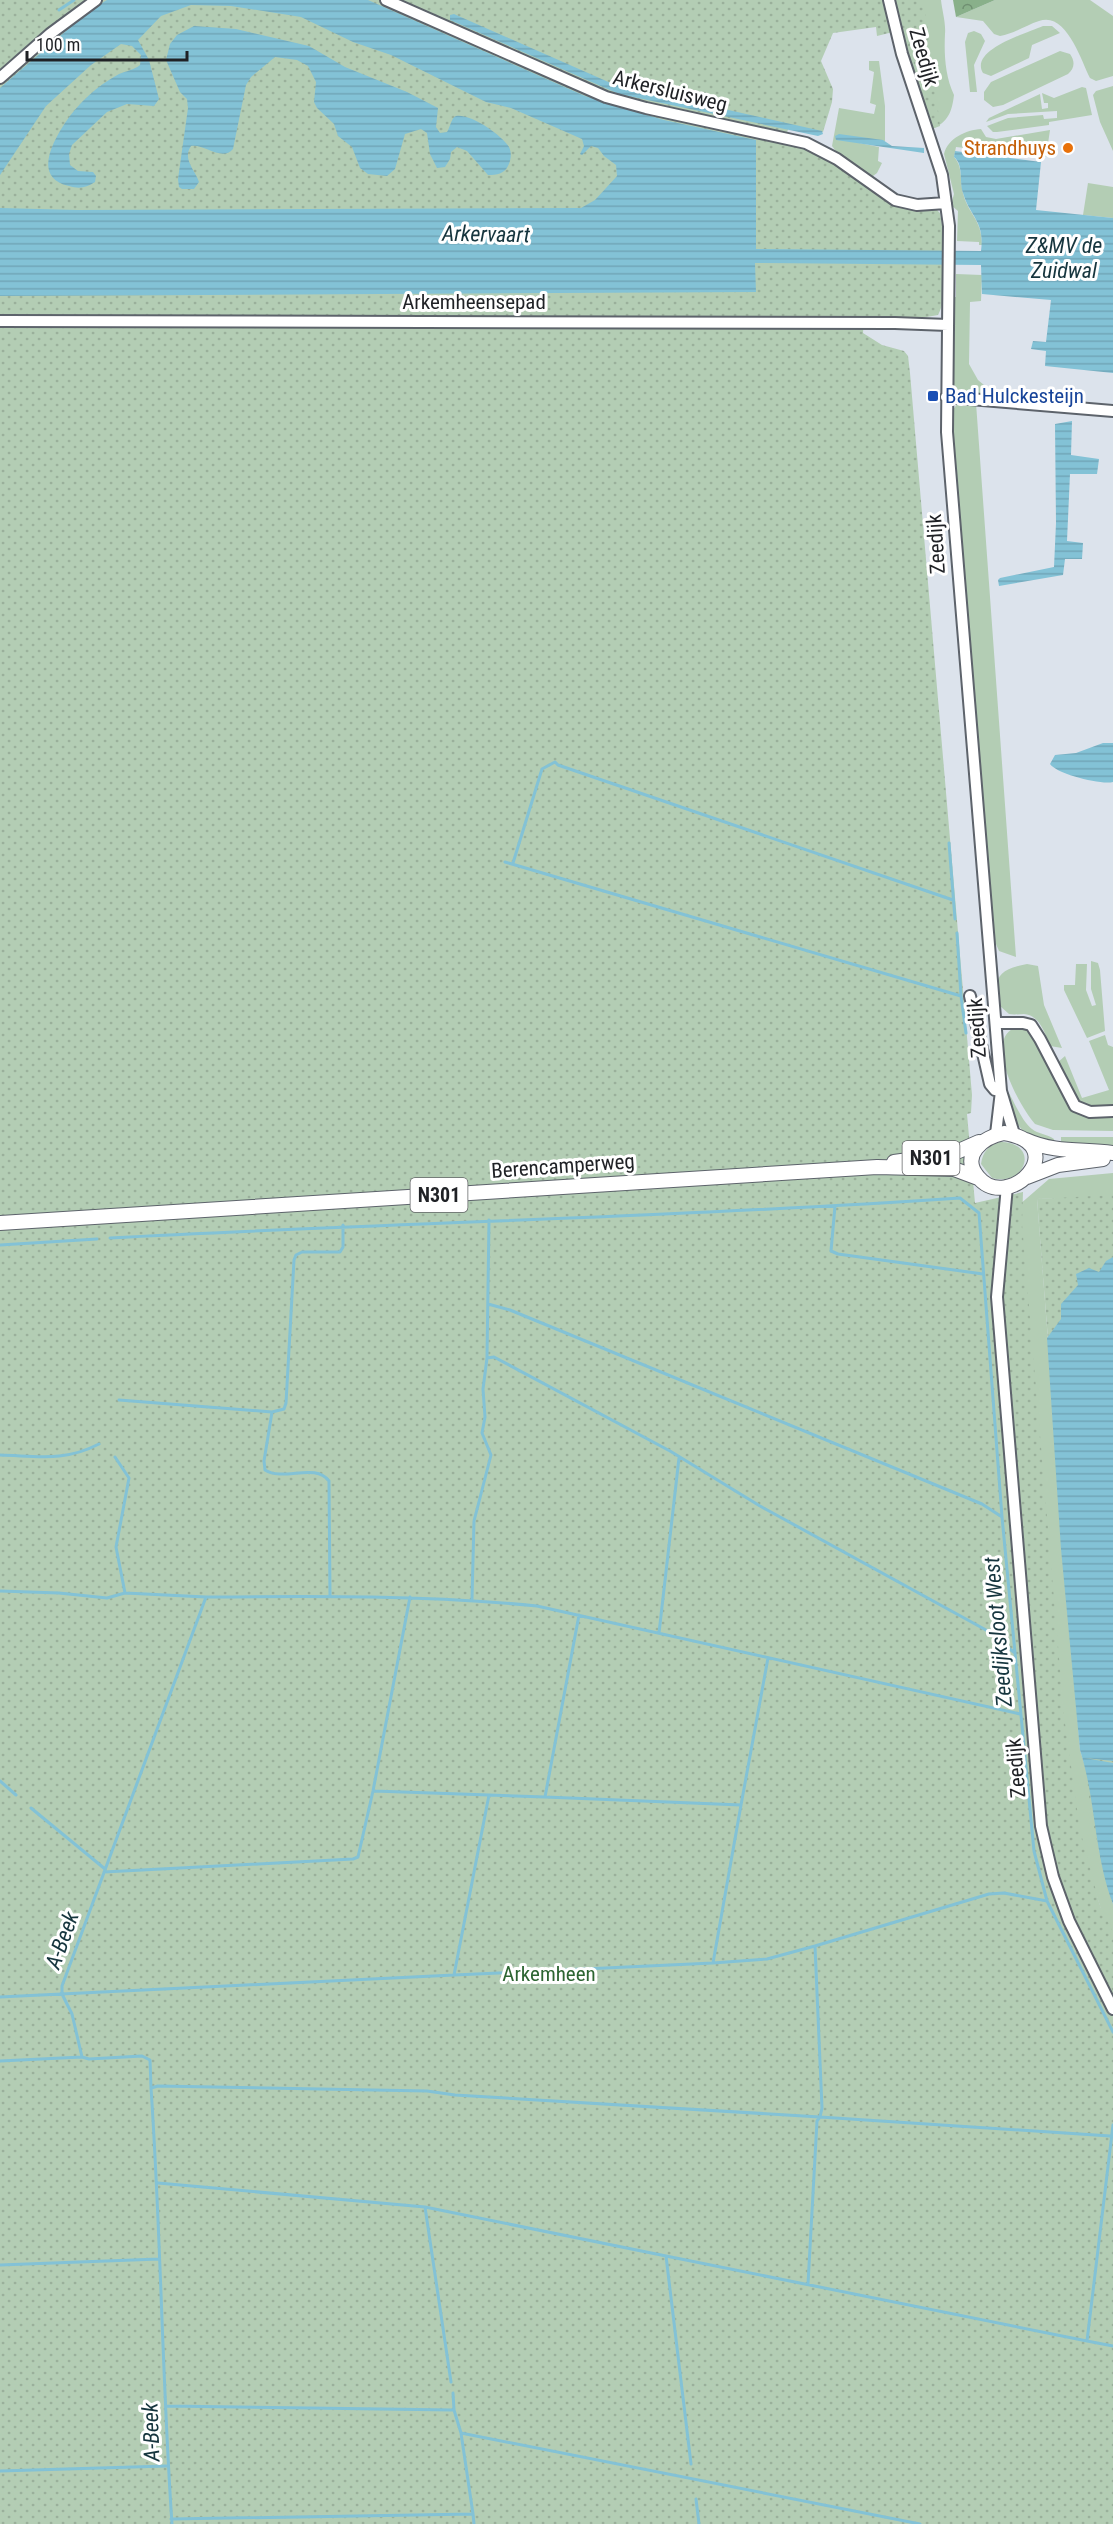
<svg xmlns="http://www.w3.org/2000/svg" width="1113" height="2524" viewBox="0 0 1113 2524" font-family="'Roboto Condensed',sans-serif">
	<defs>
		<pattern id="forest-crowns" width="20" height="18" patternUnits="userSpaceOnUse" patternTransform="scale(1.5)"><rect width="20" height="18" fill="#89b08a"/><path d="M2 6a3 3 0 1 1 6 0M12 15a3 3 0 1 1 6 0" fill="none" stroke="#6f8f71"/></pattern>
		<pattern id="park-dots" width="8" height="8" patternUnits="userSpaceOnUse" patternTransform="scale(1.5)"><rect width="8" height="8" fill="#b3cdb4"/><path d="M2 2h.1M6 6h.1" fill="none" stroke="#9ab09b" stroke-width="1.8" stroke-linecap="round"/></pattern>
		<pattern id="water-rules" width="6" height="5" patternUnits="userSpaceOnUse" patternTransform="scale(1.5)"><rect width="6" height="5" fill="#83c2d6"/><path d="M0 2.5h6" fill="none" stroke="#71a6b8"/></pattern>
	</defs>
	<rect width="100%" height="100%" fill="#dce3ec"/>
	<path fill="#b3cdb4" d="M896 0H941C942 10 946 23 945 34 944 54 945 76 954 95 952 112 948 122 932 129Z
		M995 0H1090L1113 16V76L1096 81 1090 78C1081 60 1066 11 1039 21 1026 25 1014 34 1000 36L994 34 983 21 956 17Z
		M1043 26H1052L1060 33 1032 45 1029 58 991 76 983 73C969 50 1027 33 1043 26Z
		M974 31 981 34 985 41 974 65 977 92H970L965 42 968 33Z
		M1060 51 1070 54C1075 61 1075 68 1068 74L1003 105 993 107 984 100V92L991 82Z
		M869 61H879L885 106V141L835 138 879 147 878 161 882 163 877 173 869 179 838 154 832 146 839 108 874 114 876 105 870 103 874 72 869 70Z
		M1113 86V151L1100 122 1093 95 1096 91Z
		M1082 87 1086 88 1092 115 1049 122V125L997 132H993L987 126 1008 118 1043 115 1044 119 1057 118V111L1008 114 986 122 989 118 1040 94 1042 109 1048 108V103H1044L1042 93 1054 98Z
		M981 129 986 137 996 139 1050 130 1046 157 956 147 954 157C963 166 960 181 963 193 968 214 982 219 982 245H979V242L957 241 958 211 951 205 954 194 944 154C948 138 966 130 981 129Z
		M1088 183 1113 187V218L1083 215Z
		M956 274 982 275 981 301 970 302 969 364 978 380 997 396C979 396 956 399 951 378L953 297H956Z
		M958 403H976L1016 957 999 951 993 937 954 484 951 418 952 411Z
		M1091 961 1098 963 1100 970 1105 1031 1087 1038 1064 990V985H1075L1076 964H1087L1086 990 1092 1006 1096 1005 1091 989Z
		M1027 964 1038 966 1044 1005 1062 1048 1050 1046C1045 1034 1040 1015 1024 1014 1019 1014 1015 1015 1009 1014L1000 1006C991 977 1000 969 1027 964Z
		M1014 1028 1026 1030C1045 1046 1062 1110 1080 1115 1090 1118 1103 1116 1113 1115V1131L1053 1130 1035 1124C1020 1107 984 1042 1014 1028Z
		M1105 1035 1108 1045 1113 1047V1107C1072 1109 1074 1094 1057 1063L1065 1056 1082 1098 1109 1090 1089 1041Z
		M1006 1088C1013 1099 1022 1122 1032 1129 1038 1134 1047 1134 1054 1139L1055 1146C1041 1141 1027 1137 1018 1125Z
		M1061 1137H1113V1147H1061Z
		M1000 1142C1040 1142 1027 1187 992 1178L981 1164C983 1151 988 1146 1000 1142Z
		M1113 1173V1197L1037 1199 1080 1750 1087 1772 1099 1851 1113 1904V1948L1072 1816 1019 1205 1049 1179Z"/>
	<path fill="url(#forest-crowns)" d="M953 0H995L956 17Z"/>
	<path fill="url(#park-dots)" d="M0 0H924L940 126 932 129 915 83 901 30 877 36 876 27 833 33 821 61 833 89 832 102 823 132 789 125 785 141 825 155 887 201 937 210 940 213C945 240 951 291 938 315L921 318H864L863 333 882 345 904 351 908 356 910 373 972 1095 971 1113 967 1114 975 1203 1023 1192 1022 1224 1064 1716 1080 1830 1100 1906 1113 1932V2524H0Z
		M1113 1195V1902C1084 1819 1082 1721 1074 1633 1060 1488 1048 1344 1037 1199Z"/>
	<path fill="url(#water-rules)" d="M107 0H368L585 96 664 120 756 140V249L981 251C985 221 970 217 963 193 959 182 964 165 954 157L955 151 1041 162 1036 210 1113 218V373L1045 366 1046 351 1031 349 1033 341 1046 342 1051 300 982 294 981 265 755 263 756 292 0 296V208L77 210 581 208 595 200 617 176 616 165 604 156 598 148 591 146 582 155 580 154 584 146 582 139 511 108 486 102 391 55 353 42 301 17 231 6 191 5 161 16 138 40 149 60 159 99 154 106 127 104 107 112 72 145 69 154 70 165 78 171 93 172 96 176 95 182C86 188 79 189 69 186 33 178 52 143 65 123 79 102 97 86 119 74 126 71 134 70 140 65L141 55 132 46 121 44 91 65 46 106 0 175V88L89 11Z
		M454 14 613 84 822 131 823 134 818 136 619 94 450 20V15Z
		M194 26 236 29 309 46 345 67 407 92 438 108 436 127 440 133 447 132C450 128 451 118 456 116 470 113 502 135 509 147 512 153 511 160 508 166 504 174 497 175 488 175L467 151 457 147 451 152 450 159 445 167 437 168 430 154 427 133 421 129 405 134 395 169 387 176 368 174 360 168 352 147 338 136 334 124 317 108 314 102 316 82 308 66 297 60 275 57 251 77 246 85 233 149C222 162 205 144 191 146 182 159 195 170 199 182L194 189H182L179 187 178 179 188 108 187 99 180 92 166 60 170 44 177 35Z
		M839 134 883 140 892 146 924 148V153L836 140 835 136Z
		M1072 421 1071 455 1099 459 1097 474H1070L1067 541 1083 543 1082 559H1065L1063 575 999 586 998 580 1000 578 1054 567 1056 523 1055 424Z
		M1103 743H1113V782C1100 785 1057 774 1050 764L1055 755 1076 753Z
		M1113 1257V1761L1085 1758 1113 1763V1904C1094 1854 1096 1800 1080 1750L1061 1549 1047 1338 1061 1319V1304L1078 1285 1076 1274 1089 1268 1099 1272 1106 1261Z"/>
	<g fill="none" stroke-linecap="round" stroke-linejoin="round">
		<path stroke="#83c2d6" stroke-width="3" d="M59 10 74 0
			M949 843 955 919
			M505 862 961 996
			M513 863 542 769 555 762 558 765 953 900
			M957 933 961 996 966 1033
			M835 1206 831 1251 838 1254 983 1274
			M110 1238C393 1223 677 1217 960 1198L979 1213 1002 1517 1034 1851 1047 1901 1113 2032
			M0 1245 97 1239
			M488 1304 510 1310 982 1504 1002 1517
			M487 1358 494 1357 670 1451 760 1506 986 1630 1015 1653
			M119 1400 272 1412
			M0 1455C38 1456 64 1462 99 1444
			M115 1457 129 1478 116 1547 125 1593
			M0 1591 59 1593 107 1598 125 1593 206 1597 62 1986V1994L72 2014 82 2057 89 2059 142 2056 150 2060 151 2088C161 2234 162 2379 172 2524
			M330 1595 329 1481C315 1462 284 1482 265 1470L264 1461 272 1412 284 1409 286 1403 294 1260 296 1255 302 1252H340L343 1247V1225
			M206 1597C317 1596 427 1595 537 1606L1020 1714
			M472 1599 474 1521 491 1455 482 1433 485 1417 483 1389 487 1358 489 1220
			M579 1615 545 1797 741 1805 768 1658
			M659 1633 679 1458
			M0 1781 16 1795
			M374 1791 489 1795
			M545 1797 489 1795 454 1975 713 1963 741 1805
			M31 1808 105 1869
			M104 1872 353 1859 358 1857 373 1791 410 1597
			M815 1946 989 1894 1004 1893 1047 1901
			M0 1997 454 1975
			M0 2061 82 2057
			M151 2088 158 2086 427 2091 455 2095 820 2117 822 2108 815 1946 767 1959 713 1963
			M1113 2125 1087 2341 1113 2346
			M158 2183 425 2207 666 2256
			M425 2207 451 2382
			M0 2265 159 2259
			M808 2284 817 2121 820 2117 1110 2136
			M167 2406 454 2410 453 2393
			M461 2433 920 2524
			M691 2464 666 2256 1087 2341
			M0 2471 166 2466
			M696 2499 699 2524
			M473 2514 474 2524
			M171 2519 473 2514 461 2433 454 2410"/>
		<g stroke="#5d636b" stroke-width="14">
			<path id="minor" d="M386 0 606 97 646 108 806 143 837 159 895 200 917 205 946 203
				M889 0 902 54 942 175 949 226 947 432 1001 1091 996 1134
				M0 78 50 34 96 0
				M0 321 895 323 948 325
				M946 397 1113 411
				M970 996 990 1084 995 1090 1001 1091 1014 1134
				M996 1023H1023L1031 1025 1040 1039 1075 1106 1090 1112 1113 1111
				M1007 1186 997 1297 1041 1826 1053 1877 1069 1921 1113 2009"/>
		</g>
		<g stroke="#5d636b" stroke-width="16">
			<path id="major" d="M1004 1133C1075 1145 1008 1214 978 1177 959 1155 984 1137 1004 1133Z
				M1026 1140C1054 1153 1083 1149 1113 1153
				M894 1162 952 1154 979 1142
				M1027 1177 1058 1165 1103 1159
				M0 1223 877 1167 954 1169 978 1178"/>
		</g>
		<use href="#minor" stroke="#fff" stroke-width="10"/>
		<use href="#major" stroke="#fff" stroke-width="14"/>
	</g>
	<circle fill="#e8710a" stroke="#fff" stroke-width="2" cx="1068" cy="148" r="6"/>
	<rect fill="#1a4fb4" stroke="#fff" stroke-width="2" x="927" y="390" width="12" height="12" rx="3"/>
	<g text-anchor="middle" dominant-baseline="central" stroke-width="6" stroke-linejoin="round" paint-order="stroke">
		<g fill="#fff" stroke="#626466" stroke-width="1.5">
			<rect x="902.5" y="1141" width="57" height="34" rx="4.5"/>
			<rect x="410.5" y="1178" width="57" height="34" rx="4.5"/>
		</g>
		<g font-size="20" font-weight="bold" fill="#1f2125">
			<text x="931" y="1158">N301</text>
			<text x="439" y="1195">N301</text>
		</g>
		<g font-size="21" fill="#1f2125" stroke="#fff">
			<text transform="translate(924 57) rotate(74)">Zeedijk</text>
			<text transform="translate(670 91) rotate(14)">Arkersluisweg</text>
			<text x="474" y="302">Arkemheensepad</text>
			<text transform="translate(936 544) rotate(-94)">Zeedijk</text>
			<text transform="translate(977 1028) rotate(-94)">Zeedijk</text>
			<text transform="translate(563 1166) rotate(-4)">Berencamperweg</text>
			<text transform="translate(1016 1768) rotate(-95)">Zeedijk</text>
		</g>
		<g font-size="21" fill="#c56008" stroke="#fff" text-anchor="end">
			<text x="1056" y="148">Strandhuys</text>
		</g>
		<g font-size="21" fill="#164399" stroke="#fff" text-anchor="start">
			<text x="945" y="396">Bad Hulckesteijn</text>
		</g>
		<g font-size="21" fill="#2d6532" stroke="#fff">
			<text x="549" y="1974">Arkemheen</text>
		</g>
		<g font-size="22" font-style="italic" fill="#16353e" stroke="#fff">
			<text transform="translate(486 234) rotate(1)">Arkervaart</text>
			<text x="1064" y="245">Z&amp;MV de<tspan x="1064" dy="25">Zuidwal</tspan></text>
			<text transform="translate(998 1632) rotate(-95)">Zeedijksloot West</text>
			<text transform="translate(62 1940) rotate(-70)">A-Beek</text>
			<text transform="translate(151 2432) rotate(-92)">A-Beek</text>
		</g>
	</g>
	<path d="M27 51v9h160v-9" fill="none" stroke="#1f2125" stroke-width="3"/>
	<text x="36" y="51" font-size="18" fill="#1f2125" stroke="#ffffff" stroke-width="4.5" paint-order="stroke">100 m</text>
</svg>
